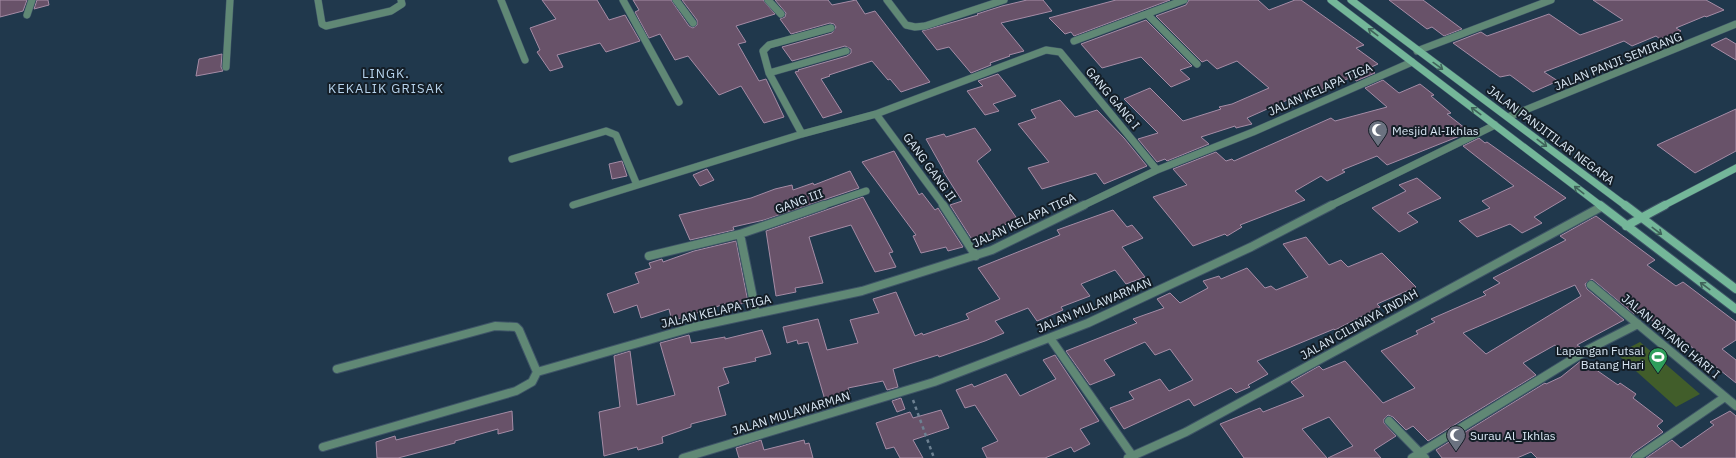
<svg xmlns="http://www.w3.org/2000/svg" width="1736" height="458" viewBox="0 0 1736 458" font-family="'IBM Plex Sans',sans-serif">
	<rect width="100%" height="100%" fill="#20384c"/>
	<path fill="#415d2a" d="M1640 342 1700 394 1676 407 1617 354Z"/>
	<path fill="#685269" stroke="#a58ca6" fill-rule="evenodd" d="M0 0H27L23 11 0 17Z
		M37 0H48L49 5 34 9Z
		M542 0H597L609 20 625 15 640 41 606 52 600 43 557 55 563 67 550 71 537 52 540 50 530 28 556 19Z
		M633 0H671L689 26 693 28 697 25V20L682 0H763L775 14 736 26 746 42 738 44 759 81 766 79 784 117 764 123 741 86 719 95 688 56 675 60 660 34 649 38 635 12 639 10Z
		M775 0H828L832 5 856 0 865 14 875 11 930 82 901 92 890 79 888 80 872 61 829 75 830 76 821 79 842 112 823 118 795 72 799 71 798 70 847 56 851 53V49L845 46 792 61 782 47 832 33 836 27 834 24 830 23 791 34 780 19 785 17 786 13Z
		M1027 0H1043L1052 11 1001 23 1024 51 1009 55 1010 56 990 63 991 65 971 73 949 47 937 50 922 31 978 15 977 14 1002 6Z
		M1116 0H1170L1074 36 1071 32 1065 34 1049 18Z
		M1189 0H1258L1269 10 1295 0H1301L1364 45 1356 48 1378 64 1369 68 1375 73 1356 81 1352 77 1313 93 1310 90 1247 118 1252 124 1236 128 1235 126 1201 137 1209 144 1167 161 1165 159 1157 162 1138 139 1158 133 1124 99 1150 88 1183 121 1221 109 1219 107 1232 104 1269 88 1237 61 1217 69 1207 60 1202 62 1156 16 1186 5Z
		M1389 0H1423L1462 29 1444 36 1432 27 1427 29Z
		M1593 0H1706L1724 10 1706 17 1705 16 1676 28 1681 31 1660 39 1656 36 1632 46 1624 41 1544 72 1558 81 1533 92 1510 75 1500 77 1453 43 1481 32 1487 36 1549 14 1580 35 1623 20Z
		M1146 20 1192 66 1180 70 1190 79 1171 87 1141 57 1102 68 1081 44Z
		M1726 38 1736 44V60L1711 45Z
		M222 54 221 67 223 71 196 76 199 59Z
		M998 74 1016 96 993 104 999 111 985 115 967 91 983 86 978 81Z
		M1383 80 1399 93 1420 84 1434 95 1431 96 1451 113 1447 114 1470 132 1387 165 1377 156 1342 170 1345 172 1327 181 1321 176 1295 191 1305 200 1240 225 1242 227 1227 236 1225 234 1193 246 1153 197 1187 185 1173 169 1216 152 1226 161 1232 159 1234 161 1331 118 1335 121 1387 107 1365 88Z
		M1060 100 1075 117 1097 110 1124 138 1147 166 1104 184 1096 173 1042 189 1028 168 1049 162 1018 124 1036 118 1031 110Z
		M1736 109V151L1695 173 1657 145Z
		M975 128 991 150 977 161 1018 220 990 230 993 233 973 241 950 205 962 201 943 171H944L926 139 944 134 946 137Z
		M1479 138 1485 143 1487 142 1566 198 1534 217 1542 223 1522 233 1510 224 1477 237 1459 221 1490 208 1482 201 1514 186 1463 146Z
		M894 151 919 195 922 193 935 210 938 208 963 247 948 251 946 247 921 253 913 236 916 235 862 162Z
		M622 161 627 176 612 179 609 164Z
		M707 169 714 180 700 186 693 175Z
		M850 171 859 188 764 220 733 227 734 230 690 240 679 215 751 198 775 189 792 185 793 190 813 183 814 185Z
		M1417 178 1441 198 1407 213 1418 222 1399 232 1372 208 1406 191 1399 185Z
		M863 197 893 252 889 253 896 267 875 272 851 225 809 237 823 283 795 288 796 292 776 296 766 231Z
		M1113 210 1127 227 1132 225 1143 238 1122 247 1145 277 1126 284 1115 270 1081 284 1090 296 1061 307 1063 310 1037 321 1028 308 995 321 1004 333 985 341 939 357 938 355 893 369 898 387 887 390 883 381 848 388 850 394 825 400 808 342 798 344 797 340 787 343 783 327 818 319 827 350 858 343 850 320 879 313 873 299 896 292 915 336 922 333 923 335 969 319 966 314 1000 299 978 268 1060 235 1057 230Z
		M1596 216 1655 260 1647 265 1676 286 1683 282 1736 322V340L1722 349 1736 360V383L1673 332 1670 336 1649 318 1647 319 1638 312 1634 314 1592 279 1585 284 1587 289 1624 320 1577 345 1580 347 1567 355 1555 345 1523 363 1536 375 1428 441 1413 426 1406 430 1393 417 1388 415 1384 419V423L1396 436 1374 450 1381 458H1328L1353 446 1329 417 1302 429 1327 458H1244L1220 424 1260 408 1263 412 1304 396 1291 382 1319 366 1323 370 1345 361 1383 403 1415 388 1381 351 1418 334 1416 331 1435 322 1431 319 1486 295 1483 292 1500 283 1493 278 1566 240 1560 236ZM1575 285 1581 296 1486 354 1463 333Z
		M1306 237 1329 265 1341 260 1348 267 1382 253 1416 287 1377 304 1380 307 1335 330 1334 329 1257 361 1268 374 1248 385 1250 387 1236 393 1231 388 1194 406 1189 399 1124 429 1110 408 1134 399 1129 392 1160 379 1169 391 1193 380 1170 349 1155 355 1145 342 1104 360 1115 375 1090 385 1066 351 1137 323 1133 319 1164 308 1157 299 1170 293 1180 303 1208 288 1203 281 1219 276 1221 279 1247 268 1265 288 1271 286 1276 290 1308 277 1283 244Z
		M736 241 748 302 729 307 728 303 672 321 669 309 641 318 637 305 614 313 607 294 639 283 635 273 651 268 649 263 662 259 663 262 694 251Z
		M762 330 771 354 755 358 756 361 723 368 729 383 718 387 726 415 691 424V427L662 437 663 443 638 450 637 447 604 456 599 412 620 407 614 356 630 351 637 405 675 395 660 343 689 335 691 343 725 337V339Z
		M1055 355 1099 421 1080 429 1090 444 1074 452 1071 447 1045 458H987L982 448 998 441 975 405 965 408 956 390 972 384 974 387 1006 374 1020 396 1056 379 1043 360Z
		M1582 360 1618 385 1620 383 1636 394 1633 398 1663 421 1657 426 1663 432 1633 453 1630 458H1537L1531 452 1517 458H1442L1436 450 1545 383 1546 384 1561 377Z
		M901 398 905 409 897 412 892 401Z
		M941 410 949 428 913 440 923 458H900L894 447 886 449 876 423 910 412 913 418Z
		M512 411 513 430 498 434V429L455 441V443L398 458H377L376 442 395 436 396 440Z
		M1730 411 1736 416V458H1646L1672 440 1681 448 1714 425 1710 422Z
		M761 440 764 450 804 440 805 444 809 443 813 458H739L736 448Z"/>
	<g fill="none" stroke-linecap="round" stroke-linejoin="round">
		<g stroke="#3e5467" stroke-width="8">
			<path id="lane" d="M887 0 906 25 915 27 925 26 1004 0"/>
		</g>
		<g stroke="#3e5467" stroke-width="8">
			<path id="street-far1" d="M318 0 322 24 326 26 391 11 402 4 401 0
				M501 0 525 60
				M623 0 679 102
				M676 0 693 23
				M768 0 781 14
				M1147 14 1197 64
				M27 15 32 0
				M1074 41 1184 0
				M1417 51 1551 0
				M226 67 230 0
				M769 73 846 51
				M1508 117 1736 24
				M802 134 769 73 763 51 769 45 831 28
				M512 159 606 131 616 135 637 185
				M573 205 802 134 876 114
				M821 206 866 191
				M944 206 876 114 1046 50 1060 52 1157 170
				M1082 206 1157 170 1253 132 1412 62
				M1330 206 1495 125"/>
		</g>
		<g stroke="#3e5467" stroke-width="10">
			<path id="street" d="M943 205 976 256
				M740 234 756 313
				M649 256 740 234 824 205
				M1591 285 1736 406
				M1050 338 1134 458
				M537 372 694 327 862 291 992 250 1084 205
				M1389 421 1425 458
				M323 447 516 391 532 382 537 372 519 330 516 327 495 326 337 369
				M683 458 934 382 1088 323 1251 247 1332 205
				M1128 458 1186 432 1601 207
				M1412 458 1589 349 1638 324
				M1636 458 1725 397"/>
		</g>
		<g stroke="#3e5467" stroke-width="8">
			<path id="secondary-far1" d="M1331 0 1601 206
				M1351 0 1626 206
				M1663 206 1736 168"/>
		</g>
		<g stroke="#3e5467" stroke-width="10">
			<path id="secondary" d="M1600 205 1736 309
				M1625 205 1736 289
				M1626 226 1665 205"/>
		</g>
		<path stroke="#6d8192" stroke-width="2.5" stroke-dasharray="3.5 3.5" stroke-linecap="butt" d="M913 400 934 458"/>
		<use href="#lane" stroke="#608875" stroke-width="7"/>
		<use href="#street-far1" stroke="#608875" stroke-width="7"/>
		<use href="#street" stroke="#608875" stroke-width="8"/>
		<use href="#secondary-far1" stroke="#74b799" stroke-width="7"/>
		<use href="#secondary" stroke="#74b799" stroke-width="8"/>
	</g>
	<defs><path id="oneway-shaft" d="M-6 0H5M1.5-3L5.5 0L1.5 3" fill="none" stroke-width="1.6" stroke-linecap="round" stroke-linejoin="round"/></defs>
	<g stroke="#3f635a">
		<use href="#oneway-shaft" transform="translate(1373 32) rotate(-143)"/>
		<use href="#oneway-shaft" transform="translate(1438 66) rotate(36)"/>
		<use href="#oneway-shaft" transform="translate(1476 111) rotate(-143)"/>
		<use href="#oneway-shaft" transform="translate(1542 143) rotate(37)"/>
		<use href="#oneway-shaft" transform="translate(1579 190) rotate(-142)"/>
		<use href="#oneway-shaft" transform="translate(1657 231) rotate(37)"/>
		<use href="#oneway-shaft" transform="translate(1705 286) rotate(-143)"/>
	</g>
	<defs>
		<g id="mosque-pin" transform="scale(1)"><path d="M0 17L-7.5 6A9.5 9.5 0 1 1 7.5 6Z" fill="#6b7280" stroke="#141e27"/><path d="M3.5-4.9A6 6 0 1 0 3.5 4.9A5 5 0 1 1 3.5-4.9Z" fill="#fff"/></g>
		<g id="stadium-pin" transform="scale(1)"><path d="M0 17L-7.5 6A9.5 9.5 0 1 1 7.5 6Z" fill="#2e9e5b" stroke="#141e27"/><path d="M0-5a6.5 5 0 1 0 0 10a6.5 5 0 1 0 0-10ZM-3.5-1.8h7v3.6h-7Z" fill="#fff"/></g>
	</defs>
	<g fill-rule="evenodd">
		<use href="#mosque-pin" x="1378" y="130"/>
		<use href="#stadium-pin" x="1658" y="357"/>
		<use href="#mosque-pin" x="1456" y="435"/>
	</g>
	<g text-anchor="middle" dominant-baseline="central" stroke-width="4" stroke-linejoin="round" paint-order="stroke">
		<g font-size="12" fill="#d9e7f4" stroke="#141e27">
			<text transform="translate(1618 61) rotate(-22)">JALAN PANJI SEMIRANG</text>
			<text transform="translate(1320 89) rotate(-24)">JALAN KELAPA TIGA</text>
			<text transform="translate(1113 98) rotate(50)">GANG GANG I</text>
			<text transform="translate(1551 135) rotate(37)">JALAN PANJITILAR NEGARA</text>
			<text transform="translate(930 167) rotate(54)">GANG GANG II</text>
			<text transform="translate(799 201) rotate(-20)">GANG III</text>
			<text transform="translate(1024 220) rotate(-25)">JALAN KELAPA TIGA</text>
			<text transform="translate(1094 305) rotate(-23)">JALAN MULAWARMAN</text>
			<text transform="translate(716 311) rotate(-13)">JALAN KELAPA TIGA</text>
			<text transform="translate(1359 324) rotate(-29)">JALAN CILINAYA INDAH</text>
			<text transform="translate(1671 336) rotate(40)">JALAN BATANG HARI I</text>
			<text transform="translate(791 413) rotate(-17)">JALAN MULAWARMAN</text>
		</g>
		<g font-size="12" fill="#d9e7f4" stroke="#141e27" text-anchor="start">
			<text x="1392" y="130">Mesjid Al-Ikhlas</text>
			<text x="1644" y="350" text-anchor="end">Lapangan Futsal<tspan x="1644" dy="14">Batang Hari</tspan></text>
			<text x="1470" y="435">Surau Al_Ikhlas</text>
		</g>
		<g font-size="13" letter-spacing="1" fill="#b7d3ec" stroke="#141e27">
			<text x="386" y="73">LINGK.<tspan x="386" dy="15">KEKALIK GRISAK</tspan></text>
		</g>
	</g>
</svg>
